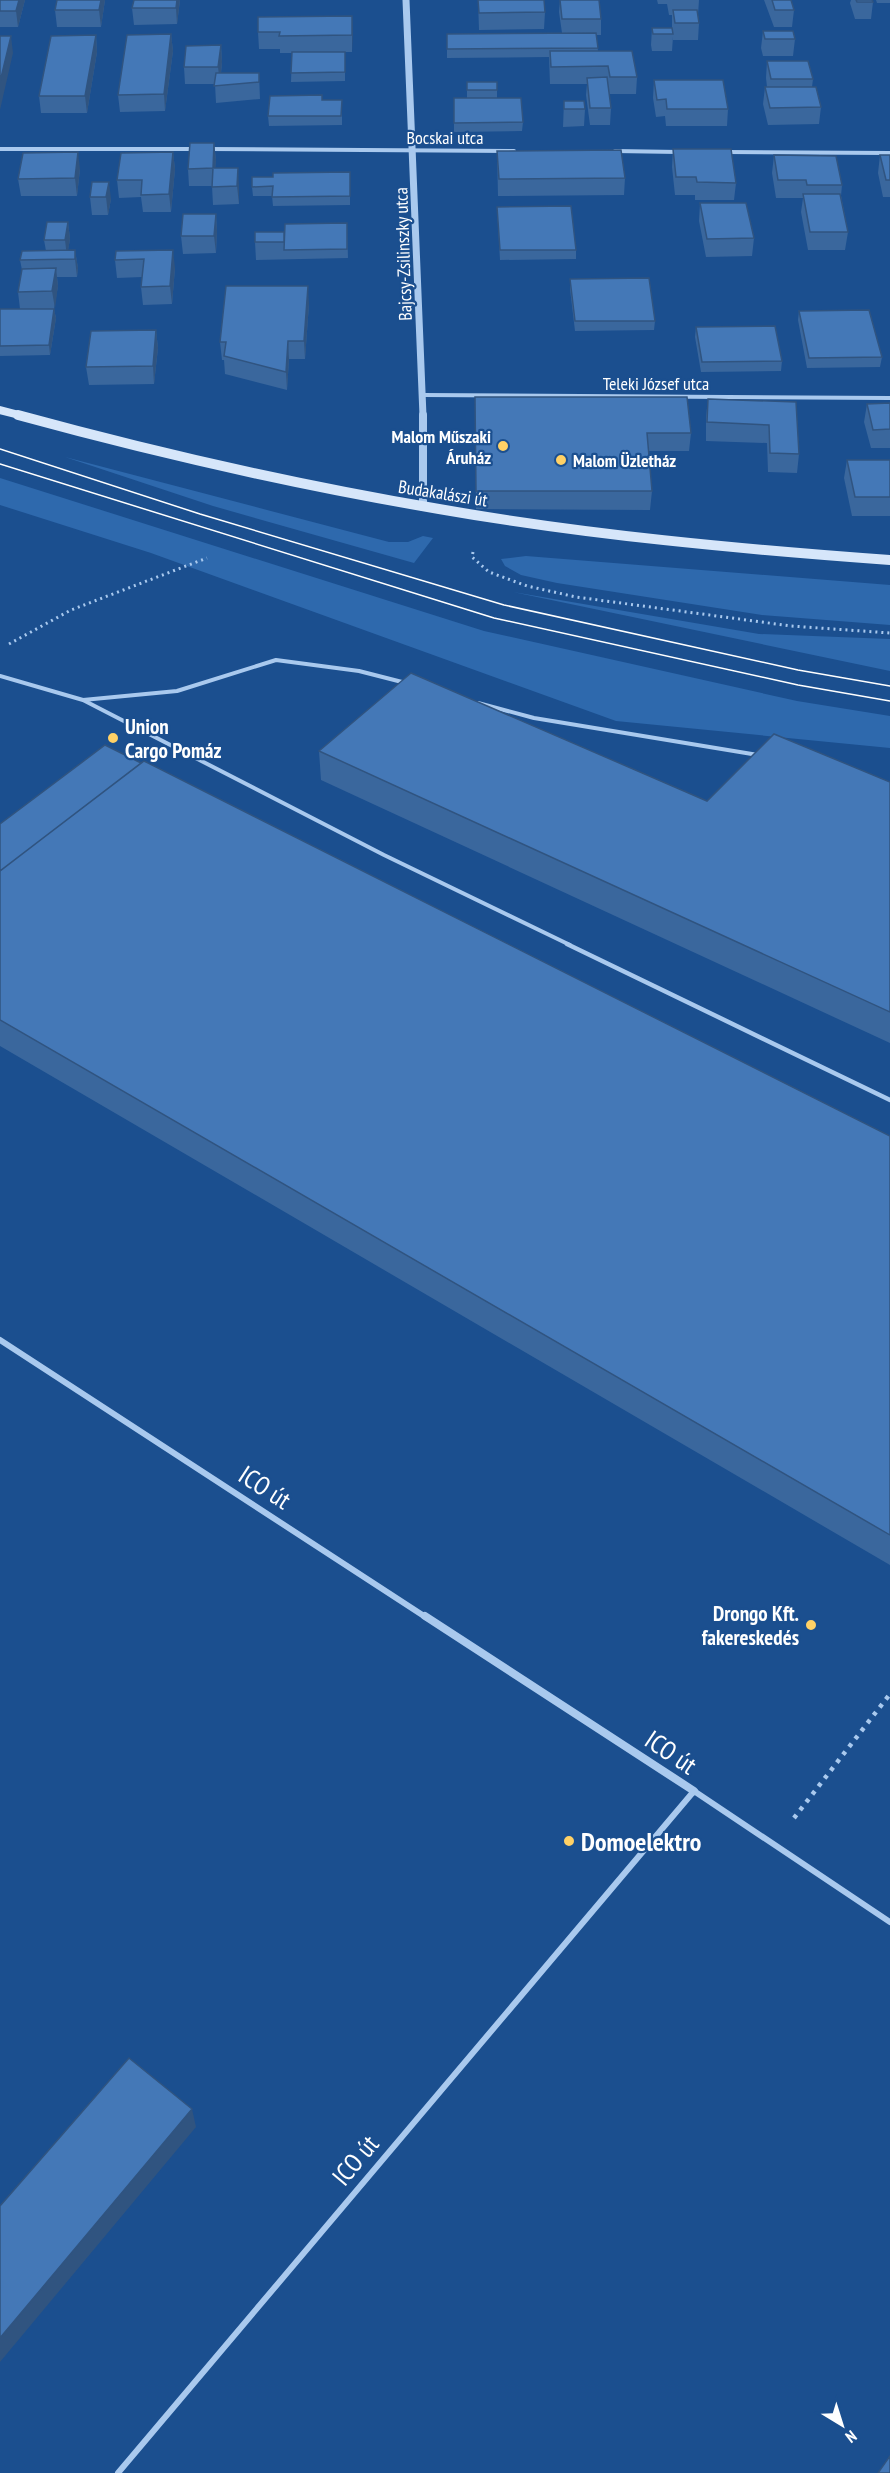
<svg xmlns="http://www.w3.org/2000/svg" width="890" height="2473" viewBox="0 0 890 2473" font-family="'PT Sans Narrow',sans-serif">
	<rect width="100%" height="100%" fill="#1b4f8f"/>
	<path fill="#2e69ad" d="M65 457 389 542H408L423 536 433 538 414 563 213 506Z
		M0 478 484 631 797 701 890 716V748L616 721 151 553 0 505Z
		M526 556 890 585V625L762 615 557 583 521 575 505 566 501 559Z
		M513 592 759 634 890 639V671Z"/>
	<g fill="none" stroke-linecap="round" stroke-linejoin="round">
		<path stroke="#a9c9ee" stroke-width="3" stroke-dasharray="2 4" stroke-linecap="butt" d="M473 552 472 557 489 572 527 586 576 597 791 626 890 633
			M9 644 71 610 207 558"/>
		<path stroke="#a9c9ee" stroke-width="4.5" stroke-dasharray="4 6" stroke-linecap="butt" d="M794 1818 890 1694"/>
		<path stroke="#a9c9ee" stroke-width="4" d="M0 676 83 700 384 855 570 945
			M83 700 177 691 276 660 359 671 406 683
			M478 703 534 718 758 755"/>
		<path stroke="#a9c9ee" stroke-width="4.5" d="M567 944 890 1100"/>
		<path stroke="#a9c9ee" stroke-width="6" d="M118 2473 694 1791 890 1922"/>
		<path stroke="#a9c9ee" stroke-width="4" d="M0 149H196
			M207 149 514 151
			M615 151 679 152
			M726 152 890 153
			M423 395 890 398"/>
		<path stroke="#a9c9ee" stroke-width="6" d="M0 1340 427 1618"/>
		<path stroke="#a9c9ee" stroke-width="8" d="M425 1616 694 1791"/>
		<path stroke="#a9c9ee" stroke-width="7" d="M406 0 423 416"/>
		<path stroke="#a9c9ee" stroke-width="8" d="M423 415V507"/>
		<path stroke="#d6e6fa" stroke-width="8" d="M0 410 23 416"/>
		<path stroke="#d6e6fa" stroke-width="10" d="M18 415C157 453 297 485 439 509 588 535 739 549 890 560"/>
		<path stroke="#fff" stroke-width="1.5" d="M0 449 200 514 504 605 798 670 890 686
			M0 464 494 618 798 685 890 701"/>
	</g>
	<path fill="#3a679d" d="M0 0H25L18 27H0Z
		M105 0 101 27H57L55 10Z
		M134 0H180L177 24 134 25 132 8Z
		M478 0 545 12 544 29 479 30Z
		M560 0H599L601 19V35H596L598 51 637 77 636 94H609L611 108 610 125H590L586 95 587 84H550L549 57 447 58V34L562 33 559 12Z
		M657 0H699L698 15 699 23 698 40H673V37L672 51H652L651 45 652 28H672V15H669L667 4H658Z
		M764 0H791L794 10 792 27H774Z
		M836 0H872L873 2 871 19H855L850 3 851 0Z
		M876 0H890V3H877Z
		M352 16V52H345V81L291 82 292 53H280V49H259L258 32Z
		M763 31 795 39 793 56H763L761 48Z
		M171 34 173 51 165 111 120 112 118 95Z
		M96 35 97 52 87 113H41L39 96Z
		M221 45 222 62 221 73H259L260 99 216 103 215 84H185L184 67Z
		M767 61 813 79 812 87 821 107 819 124 768 125 763 104 765 87H767L766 78Z
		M654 80 728 109 727 126H666L665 116 656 117 653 98Z
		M467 82 497 90V98L523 122 522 131 454 132V98H467Z
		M322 100H342V125L269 126 268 116Z
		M564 101 585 109 584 126 563 127Z
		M214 143 216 160 215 168 239 185V204L213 205 212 186H189L188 169Z
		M673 149 736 183 734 200H695V195H675L672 167Z
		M497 151 625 178 624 195 498 196Z
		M173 152 175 169 171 212H143L141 197 119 198 117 180Z
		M774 155 842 185 841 196 848 232 845 250H808L801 212 803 198H776L772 173Z
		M880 155H890V197H883L878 173Z
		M80 169 77 196H21L18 179Z
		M350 172V205L273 206 272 196H253L252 187 273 177Z
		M92 182 111 199 108 215H92L90 197Z
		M700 203 754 238 752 256 706 257 699 221Z
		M497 207 576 250V259L500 260Z
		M216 214 217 231 216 253 183 254 181 236Z
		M68 222 70 239 68 250H75L78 268 77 277H57L58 286 54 309 56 318 50 355 0 356V309H20L18 292 22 270 20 260 46 251 44 240Z
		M347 223 348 258 256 260 255 242 284 232V245Z
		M116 251 175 268 172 304 143 305 141 287 142 277 117 278 115 260Z
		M570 279 655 321 654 330 575 331 570 289Z
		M309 304 305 359H289L287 390 225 374 224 360H222L220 342Z
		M799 311 882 357 880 367 807 368 798 320Z
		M696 327 782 361 781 371 701 372 695 337Z
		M156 330 158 348 154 384 89 385 86 367Z
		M475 397 691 433 689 451H648L652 491 650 510 476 509Z
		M708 399 796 402 799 454 797 473 768 472 767 443 706 441V417Z
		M890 403V448H871L864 422 867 404Z
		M847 460H890V516H852L844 478Z
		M319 751 707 801 890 782V1043L321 780Z
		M0 824 890 1136V1565L0 1046Z"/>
	<path fill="#305480" d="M19 0H25L18 27 16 11Z
		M101 0H105L101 27 99 10Z
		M177 0H180L177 24 176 8Z
		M352 16 353 33 352 52Z
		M171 34 173 51 165 111 164 94Z
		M96 35 97 52 87 113 85 96Z
		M11 36 13 53 0 110V82Z
		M221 45 222 62 220 84 218 67Z
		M214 143 216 160 214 186 213 168Z
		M78 152 80 169 77 196 75 178Z
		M173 152 175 169 171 212 169 194Z
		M238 168 239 185V204L237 186Z
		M109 182 111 199 108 215 106 197Z
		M216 214 217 231 216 253 214 236Z
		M68 222 70 239 67 257 65 240Z
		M75 250 78 268 77 277 75 259Z
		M173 250 175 268 172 304 170 286Z
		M56 268 58 286 55 309 52 291Z
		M308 286 309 304 305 359 304 341Z
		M54 309 56 318 50 355 49 345Z
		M156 330 158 348 154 384 153 366Z
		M288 341 289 359 287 390 286 372Z
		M192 2109 196 2127 0 2362V2338Z"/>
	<path fill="#4478b7" stroke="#305480" stroke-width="1.5" d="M0 0H19L16 11H0Z
		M57 0H101L99 10H55Z
		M134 0H177L176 8H132Z
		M478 0H544L545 12 479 13Z
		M560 0H599L601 19H562Z
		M772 0H791L794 10H775Z
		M856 0H872L873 2H857Z
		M673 10H697L699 23H675Z
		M352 16V35L279 36 280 32H258V17Z
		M652 28H672L673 34H653Z
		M763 31H793L795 39H765Z
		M596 33 598 48 447 49V34Z
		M171 34 164 94 118 95 127 35Z
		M96 35 85 96H39L51 36Z
		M0 36H11L0 82Z
		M221 45 218 67H184L186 46Z
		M550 51H632L637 77H610L608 66 551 67Z
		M292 52H345V72L291 73Z
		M767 61H808L813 79H771Z
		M216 73H259V82L214 86Z
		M607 77 611 108H590L587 78Z
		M654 80H723L728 109H667L666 99 657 100Z
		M467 82H497V90H467Z
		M765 87H816L821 107 770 108Z
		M322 95V100H342L341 116H268L270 96Z
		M454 98H521L523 122 454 123Z
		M564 101H584L585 109H564Z
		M190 143H214L213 168 188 169Z
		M673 149H731L736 183 697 182 696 177H676Z
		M621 150 625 178 499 179 497 151Z
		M78 152 75 178 18 179 23 153Z
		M173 152 169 194 141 195 142 180H117L121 153Z
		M774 155 836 156 842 185H807L806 180H778Z
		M880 155H890V180H886Z
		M213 168H238L237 186 212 187Z
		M350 172V196L272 197 273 186 252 187V177H273V173Z
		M92 182H109L106 197H90Z
		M803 194H840L848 232H810Z
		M700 203H746L754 238 707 239Z
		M571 206 576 250H500L497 207Z
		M183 214H216L214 236H181Z
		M47 222H68L65 240H44Z
		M347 223V249L284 250 285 224Z
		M255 232H284V242H255Z
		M75 250V259L20 260 22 251Z
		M173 250 170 286 141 287 144 259 115 260 116 251Z
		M56 268 52 291 18 292 22 269Z
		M649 278 655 321H575L570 279Z
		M226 286H308L304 341H288L286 372 224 356 226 342H220Z
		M0 309H54L49 345 0 346Z
		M869 310 882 357 809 358 799 311Z
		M775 326 782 361 702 362 696 327Z
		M156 330 153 366 86 367 91 331Z
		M475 397H687L691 433H647L652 491H476Z
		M708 399 796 402 799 454 770 453 769 425 707 422Z
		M890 403V429L873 430 867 404Z
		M847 460H890V497H855Z
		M411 673 707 801 774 734 890 782V1012L319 751Z
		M105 745 141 763 0 871V824Z
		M144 761 890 1136V1535L0 1020V871Z
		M129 2058 192 2109 0 2338V2206Z
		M890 2456V2473H878Z"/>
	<g fill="#ffd166" stroke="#1b4f8f" stroke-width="2">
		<circle cx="503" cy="446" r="6"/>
		<circle cx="561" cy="460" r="6"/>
		<circle cx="113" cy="738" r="6"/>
		<circle cx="811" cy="1625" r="6"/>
		<circle cx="569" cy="1841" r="6"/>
	</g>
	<g text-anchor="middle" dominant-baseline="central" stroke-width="4.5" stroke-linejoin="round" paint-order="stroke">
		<g font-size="18" fill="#fff" stroke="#1b4f8f">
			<text x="445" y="137">Bocskai utca</text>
			<text transform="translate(403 254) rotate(-92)">Bajcsy-Zsilinszky utca</text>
			<text x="656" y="383">Teleki József utca</text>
			<text transform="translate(443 493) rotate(9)">Budakalászi út</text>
		</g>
		<g font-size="18" font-weight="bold" fill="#fff" stroke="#1b4f8f" text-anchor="end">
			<text x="491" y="436">Malom Műszaki<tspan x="491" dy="21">Áruház</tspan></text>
			<text x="573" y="460" text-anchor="start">Malom Üzletház</text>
		</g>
		<g font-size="21" font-weight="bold" fill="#fff" stroke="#1b4f8f" text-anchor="start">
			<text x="125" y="726">Union<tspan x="125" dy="24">Cargo Pomáz</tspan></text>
			<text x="799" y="1613" text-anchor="end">Drongo Kft.<tspan x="799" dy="24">fakereskedés</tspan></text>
		</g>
		<g font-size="26" fill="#fff" stroke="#1b4f8f">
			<text transform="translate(265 1487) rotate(33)">ICO út</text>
			<text transform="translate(671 1752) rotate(34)">ICO út</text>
			<text transform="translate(355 2160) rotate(-50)">ICO út</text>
		</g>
		<g font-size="26" font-weight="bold" fill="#fff" stroke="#1b4f8f" text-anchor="start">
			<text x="581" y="1841">Domoelektro</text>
		</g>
	</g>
	<g transform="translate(842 2425) rotate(142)" stroke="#1b4f8f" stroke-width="4.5" paint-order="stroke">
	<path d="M0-4.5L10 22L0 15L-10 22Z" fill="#ffffff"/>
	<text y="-9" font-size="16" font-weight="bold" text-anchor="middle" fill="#ffffff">N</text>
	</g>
</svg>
